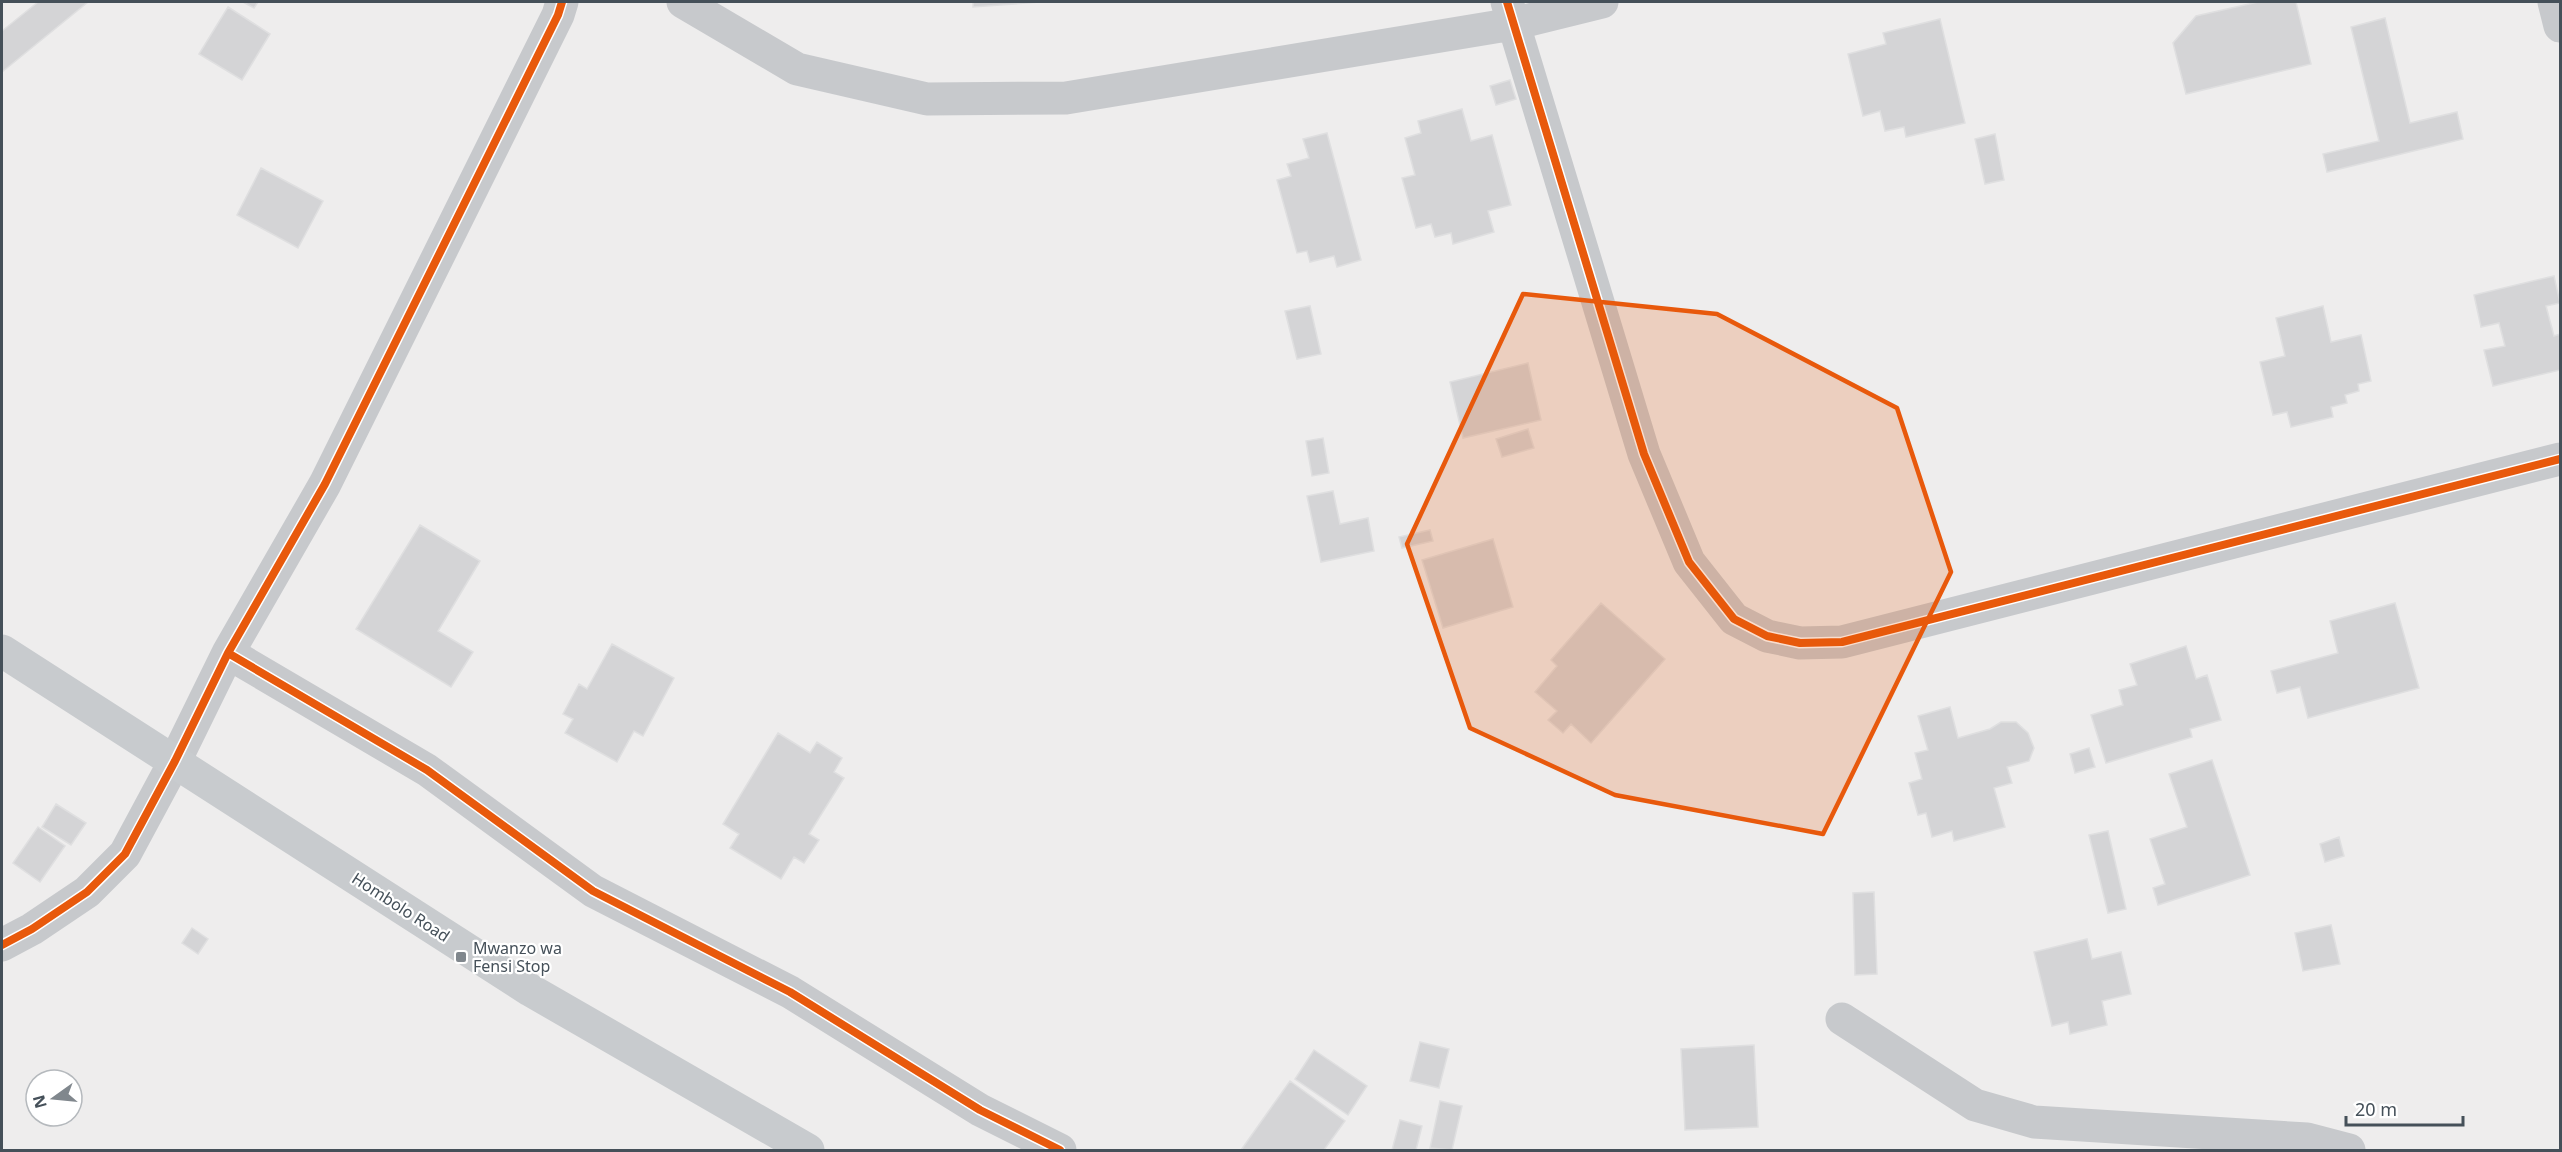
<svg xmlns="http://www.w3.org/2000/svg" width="2562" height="1152" viewBox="0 0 2562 1152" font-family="'Noto Sans',sans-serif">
	<rect width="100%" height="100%" fill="#eeeded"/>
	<path fill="#d4d4d6" stroke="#dfdfe0" stroke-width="1.5" d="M38 2H88L2 72V31Z
		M243 2H258L254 8Z
		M973 2H1040L973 7Z
		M2258 2H2296L2311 64 2186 94 2173 43 2196 16Z
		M228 7 270 34 242 80 199 54Z
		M2385 18 2410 123 2457 112 2463 139 2327 172 2323 154 2379 141 2351 27Z
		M1940 19 1965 123 1906 137 1904 127 1885 131 1880 111 1863 116 1848 54 1886 44 1883 33Z
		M1510 80 1516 99 1496 105 1490 86Z
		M1462 109 1471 141 1492 135 1511 205 1488 211 1494 232 1453 244 1451 233 1435 237 1431 224 1416 228 1402 178 1415 175 1405 138 1421 133 1418 121Z
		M1327 133 1361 260 1337 267 1334 256 1310 262 1307 251 1297 253 1277 180 1291 176 1287 164 1309 158 1303 139Z
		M1995 134 2004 180 1985 184 1975 139Z
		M261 168 323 201 298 248 237 215Z
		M2554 276 2560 303 2546 306 2554 336 2560 334V370L2493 386 2484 350 2505 346 2499 323 2481 327 2474 295Z
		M1310 306 1321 354 1297 359 1285 311Z
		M2323 306 2331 342 2361 335 2371 381 2358 384 2359 391 2345 395 2347 403 2331 407 2333 417 2291 427 2287 412 2273 415 2260 362 2285 356 2276 318Z
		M1528 363 1541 420 1463 438 1450 382Z
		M1528 429 1534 448 1502 457 1496 439Z
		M1323 438 1329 473 1312 476 1306 441Z
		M1333 491 1340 524 1368 518 1374 551 1321 562 1307 496Z
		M420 525 480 561 438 631 473 652 451 687 356 629Z
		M1430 530 1433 541 1402 548 1399 537Z
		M1493 539 1513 607 1443 628 1422 560Z
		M1601 603 1665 659 1591 743 1571 724 1563 733 1548 720 1557 711 1535 692 1557 666 1551 660Z
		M2395 603 2419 688 2308 718 2300 687 2277 693 2271 671 2338 653 2330 621Z
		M612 644 674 678 643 736 634 731 617 762 565 733 573 719 563 714 579 684 587 689Z
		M2186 646 2196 679 2207 675 2221 720 2190 729 2192 737 2106 763 2091 715 2123 705 2119 690 2137 685 2130 664Z
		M1950 707 1958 738 1990 729 2001 722H2016L2028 733 2034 748 2029 761 2007 767 2012 783 1994 788 2005 827 1954 841 1952 831 1932 837 1926 813 1918 815 1909 783 1922 779 1915 753 1928 750 1918 716Z
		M778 733 810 753 817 742 842 758 834 772 844 778 809 834 819 840 804 863 794 857 781 879 730 848 739 834 723 824Z
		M2089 748 2095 767 2075 773 2070 754Z
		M2212 760 2250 875 2158 905 2153 888 2165 884 2150 839 2187 827 2169 774Z
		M56 804 86 823 71 845 42 827Z
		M38 827 65 846 40 882 13 863Z
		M2108 831 2126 909 2108 913 2089 835Z
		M2339 837 2344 856 2325 862 2320 844Z
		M1874 892 1877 974 1855 975 1853 893Z
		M2331 925 2340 964 2303 971 2295 933Z
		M192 928 208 939 198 954 182 943Z
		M2087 939 2092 959 2121 952 2131 994 2102 1001 2107 1025 2070 1034 2068 1022 2052 1026 2034 952Z
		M1420 1042 1449 1049 1439 1088 1410 1081Z
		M1754 1045 1758 1127 1685 1130 1681 1049Z
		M1314 1050 1367 1086 1348 1115 1295 1079Z
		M1290 1081 1345 1121 1324 1150H1241Z
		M1440 1101 1462 1106 1452 1150 1430 1148Z
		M1400 1120 1422 1126 1416 1150H1392Z"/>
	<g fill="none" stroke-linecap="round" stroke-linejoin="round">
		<path stroke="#c7c9cc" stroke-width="33" d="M683 2 797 69 927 99 1066 98 1513 24 1602 2
			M1507 2 1644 454 1689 562 1734 619 1767 636 1800 643 1842 642 2560 459
			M2554 2 2560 26
			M228 653 427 770 593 891 790 992 980 1110 1060 1150
			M2 945 32 929 87 892 125 854 175 761 228 653 325 484 558 15 562 2
			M1842 1019 1975 1105 2034 1122 2307 1139 2349 1150"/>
		<path stroke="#c8cbce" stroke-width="33" d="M2 651 530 990 808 1150"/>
		<g stroke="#fff" stroke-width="11">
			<path id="cycleway" d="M1507 2 1644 454 1689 562 1734 619 1767 636 1800 643 1842 642 2560 459
				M228 653 427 770 593 891 790 992 980 1110 1060 1150
				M2 945 32 929 87 892 125 854 175 761 228 653 325 484 558 15 562 2"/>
		</g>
		<use href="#cycleway" stroke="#e8590c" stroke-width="8"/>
	</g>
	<path fill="#e8590c" fill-opacity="0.2" stroke="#e8590c" stroke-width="4.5" stroke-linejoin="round" d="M1523 294 1717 314 1897 408 1951 572 1823 834 1615 795 1470 728 1407 544Z"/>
	<rect fill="#80878d" stroke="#fff" stroke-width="2" x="455" y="951" width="12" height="12" rx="3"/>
	<g text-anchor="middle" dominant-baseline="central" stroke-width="4.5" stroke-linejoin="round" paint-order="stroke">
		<g font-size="16" fill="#455059" stroke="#fff">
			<text transform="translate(401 907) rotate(33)">Hombolo Road</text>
		</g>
		<g font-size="16" fill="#455059" stroke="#fff" text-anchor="start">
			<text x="473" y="948">Mwanzo wa<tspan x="473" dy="18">Fensi Stop</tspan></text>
		</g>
	</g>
	<rect width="2562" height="1152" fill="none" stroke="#455059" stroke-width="6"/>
	<g transform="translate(54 1098) rotate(255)"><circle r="28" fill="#ffffff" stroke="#b5b9bd" stroke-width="1.5"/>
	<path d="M0-4.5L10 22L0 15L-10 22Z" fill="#80878d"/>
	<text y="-9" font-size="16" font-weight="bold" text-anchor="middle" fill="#455059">N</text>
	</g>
	<path d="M2346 1116v9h117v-9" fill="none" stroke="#455059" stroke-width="3"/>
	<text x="2355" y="1116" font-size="18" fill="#455059" stroke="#ffffff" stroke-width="4.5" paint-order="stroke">20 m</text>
</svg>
